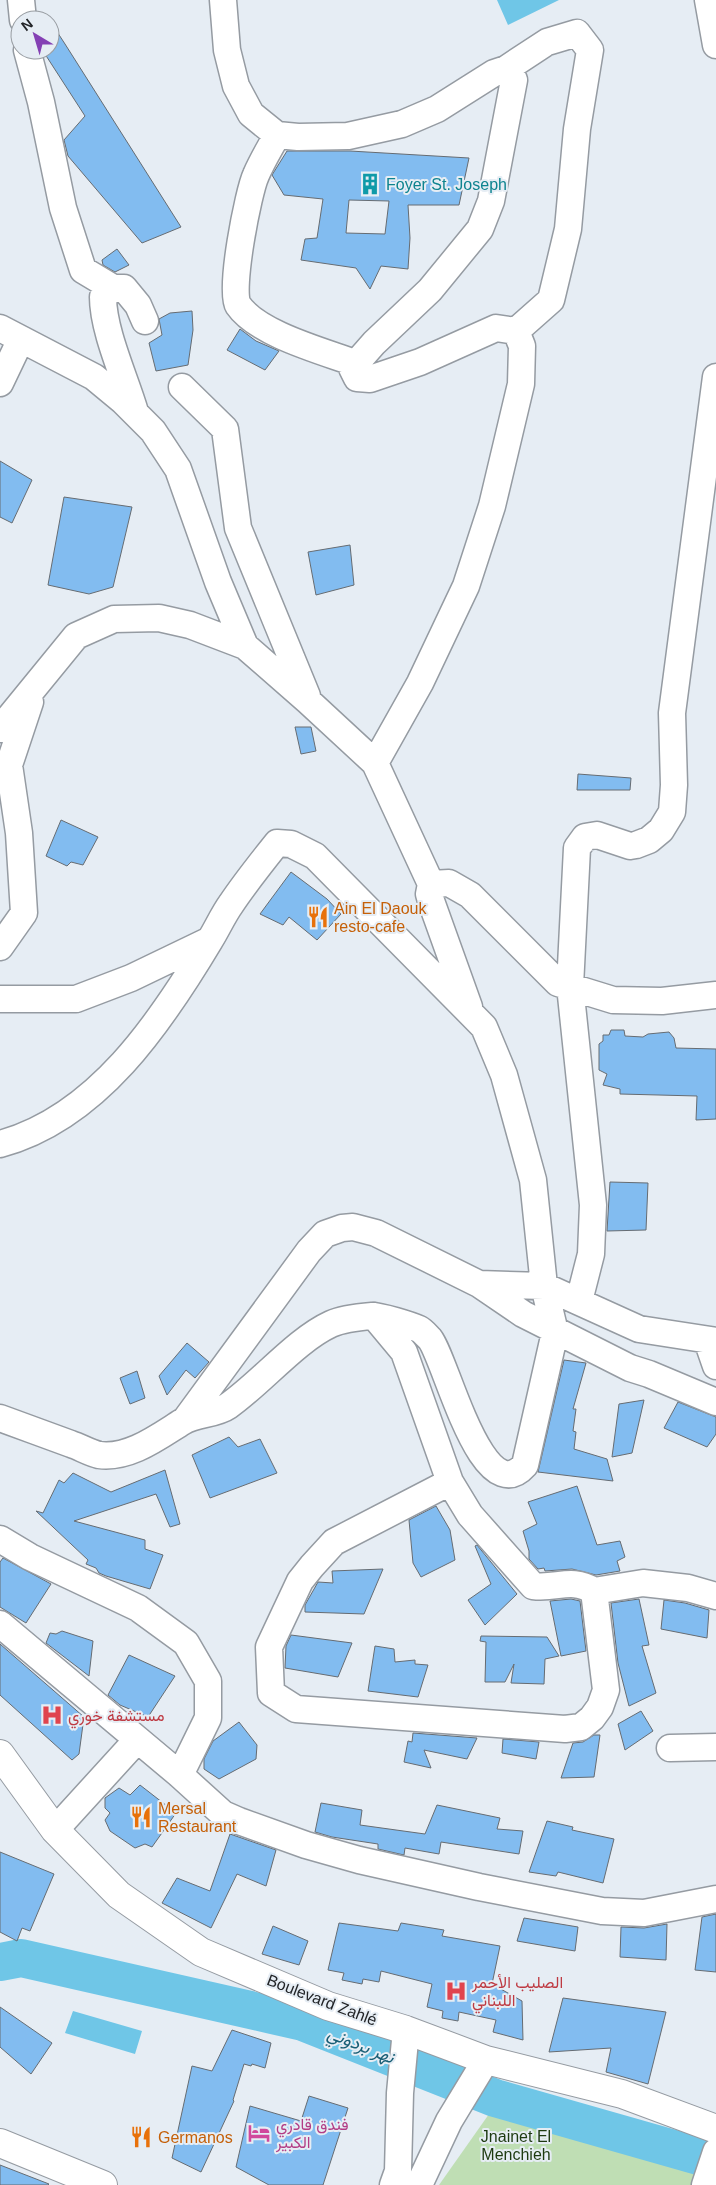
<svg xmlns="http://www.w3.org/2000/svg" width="716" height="2185" viewBox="0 0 716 2185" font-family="Arial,Vazirmatn,sans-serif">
	<rect width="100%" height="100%" fill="#e6edf4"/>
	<path fill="#bfdeb4" d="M501 2097 709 2173 705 2185H439Z"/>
	<path fill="#6fc6e7" d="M497 0H559L508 25Z
		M73 2011 142 2031 135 2054 65 2033Z"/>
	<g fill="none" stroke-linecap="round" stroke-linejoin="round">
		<path stroke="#6fc6e7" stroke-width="38" d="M0 1962 21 1958 303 2022 495 2098 716 2161"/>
	</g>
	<path fill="#82bcf0" stroke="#666c72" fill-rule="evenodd" d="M50 21 65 44 181 227 142 243 68 156 64 140 85 116 43 51 50 50Z
		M287 151H350L469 158 459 205H408L410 238 408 269 381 266 370 289 356 268 301 260 305 239 317 238 323 199 284 195 272 175ZM349 200 389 201 385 234 346 233Z
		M117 249 129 265 115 272 103 265 102 260Z
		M192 311 193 330 188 365 156 371 149 343 162 335 159 319 170 313Z
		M240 329 256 341 279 351 265 370 227 350Z
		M0 461 32 480 12 523 0 517Z
		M64 497 132 507 113 587 89 594 48 585Z
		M350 545 354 585 316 595 308 552Z
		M295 727H311L316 751 301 754Z
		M578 774 631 778 630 790H577Z
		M61 820 98 837 83 865 71 862 67 866 46 856Z
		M291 872 327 899 341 914 317 940 289 917 283 925 260 914Z
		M611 1030H624L625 1036 643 1037 648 1034 669 1032 674 1038 676 1048 716 1049V1119L696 1120 697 1096 620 1094V1089L603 1085 607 1074 599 1070V1044L603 1041V1035H609Z
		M610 1182 648 1183 646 1230 607 1231Z
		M187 1343 209 1362 195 1378 186 1370 167 1395 159 1376Z
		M564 1360 586 1363 573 1409H576L573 1431 576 1432 574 1449 607 1459 613 1481 538 1472Z
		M137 1371 145 1398 130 1404 120 1378Z
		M644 1400 632 1453 612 1457 619 1404Z
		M678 1402 716 1417V1434L707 1447 664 1428Z
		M229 1437 238 1447 260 1439 277 1473 210 1498 192 1455Z
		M165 1470 180 1524 170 1527 156 1494 74 1521 145 1540V1549L163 1555 150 1589 106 1576 99 1573 96 1568 86 1564 88 1560 36 1511 43 1513 59 1480 64 1483 73 1473 111 1492Z
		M577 1486 597 1545 620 1541 625 1557 617 1561 620 1571 596 1575 572 1569 545 1571 544 1568 538 1569 529 1559V1551L523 1531 537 1524 528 1502Z
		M436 1506 450 1530 455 1560 421 1577 413 1563 409 1520Z
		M477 1545 517 1594 485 1625 468 1600 491 1584 475 1546Z
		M3 1558 51 1584 26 1623 0 1607V1562Z
		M383 1569 364 1614 305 1612V1605L318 1582 333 1583 332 1571Z
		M571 1599 580 1601 586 1651 561 1656 550 1601Z
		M639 1599 649 1645 642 1646 656 1693 629 1706 618 1663 611 1603Z
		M664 1600 685 1603 709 1610 707 1638 661 1629Z
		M62 1631 93 1641 89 1676 46 1643 50 1633 56 1634Z
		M291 1635 352 1643 338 1677 285 1668 286 1646Z
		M481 1636 547 1637 559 1656 545 1659 544 1684 511 1683 514 1664 505 1682H485L486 1642 480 1641Z
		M0 1644 84 1717 79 1754 72 1760 0 1695Z
		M375 1646 394 1649 395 1662 415 1660V1664L428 1665 418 1697 368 1691Z
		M129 1655 175 1676 148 1717 120 1705 108 1695Z
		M641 1711 653 1731 625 1750 618 1724Z
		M239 1722 257 1745 256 1759 219 1779 204 1769V1759L213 1741Z
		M413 1733 477 1738 467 1759 424 1750 431 1768 404 1762 408 1741 412 1742Z
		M594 1735H600L594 1777 561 1778 573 1743 583 1742Z
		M503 1739 539 1742 536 1759 502 1753Z
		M140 1785 176 1813 152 1847 145 1844 135 1848 110 1831 105 1820 110 1813 105 1808V1798L119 1788 130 1795Z
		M321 1803 362 1810 360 1825 425 1834 437 1805 500 1818 497 1829 523 1831 519 1854 441 1842 439 1854 405 1848 404 1855 378 1849V1844L332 1837 315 1832Z
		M547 1821 573 1827 572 1830 614 1839 603 1883 558 1872 556 1876 529 1872Z
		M230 1834 276 1850 266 1886 237 1874 211 1928 162 1903 177 1878 210 1891Z
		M0 1852 54 1874 30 1931 22 1928 17 1941 0 1932Z
		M716 1914V1972L695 1970 702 1917Z
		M524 1918 578 1927 575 1951 517 1941Z
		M339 1923 398 1931 401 1923 444 1930 442 1936 500 1946 492 1984 522 2001 523 2040 493 2032 496 2020 459 2012 458 2021 442 2018 443 2011 427 2007 432 1984 381 1971 379 1982 363 1979 362 1984 342 1980 344 1973 328 1970Z
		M667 1924 666 1960 620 1957 621 1927 644 1928Z
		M273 1926 308 1941 299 1965 262 1954Z
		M563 1998 666 2012 648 2084 606 2072 611 2048 549 2052Z
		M0 2007 52 2043 31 2074 0 2047Z
		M232 2030 271 2043 265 2068 252 2064 251 2066 244 2064 233 2100 234 2101 201 2172 172 2158 192 2066 212 2071Z
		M309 2096 348 2108 323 2185H269L236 2167 250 2106 301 2121Z
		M0 2165 49 2184 48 2185H0Z"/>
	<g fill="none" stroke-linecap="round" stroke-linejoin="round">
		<g stroke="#959ba2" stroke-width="29">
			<path id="minor" d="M21 0 23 20
				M223 0 227 50 236 86 251 114 277 135 298 137 348 136 402 124 437 109 494 73 506 69 511 73 514 80 491 201 480 229 430 290 374 343 352 368 357 378 370 379 420 362 496 328 516 331 522 346 521 384 492 506 466 586 420 683 375 763
				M708 0 716 45
				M27 50 41 102 63 208 83 270 113 288
				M506 69 547 42 577 33 590 50 577 129 568 229 551 300 516 331
				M277 135C270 148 262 161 256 175 248 192 229 292 238 305 258 334 322 351 355 363
				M0 328 94 377 123 401 153 431 178 469 218 582 245 646 308 701 375 763 431 884 429 894 431 901 469 1007
				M0 383 21 339
				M182 387 225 429 238 528 307 696
				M135 412C125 378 103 331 103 297L113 288H124L138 305 145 321
				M0 729 76 636 114 619 159 618 190 625 245 646
				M431 884 449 883 470 895 558 983 613 1000 662 1001 716 995
				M0 947 24 913 19 833 9 765 30 702
				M0 999H76L131 978 210 940
				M0 1144C97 1118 161 1022 210 940 217 929 223 915 231 904 245 883 261 863 277 843L291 844 315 856 484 1027 504 1075 533 1180 544 1286 555 1332 525 1465C482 1513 446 1359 430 1339 427 1336 423 1331 419 1329 410 1325 381 1316 372 1316 360 1317 342 1319 331 1324 296 1340 261 1383 228 1406 215 1415 196 1413 182 1422 158 1437 129 1459 99 1455 90 1453 80 1447 71 1444 47 1435 24 1427 0 1418
				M479 1284 544 1286 639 1329 716 1341
				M579 1301 591 1254 593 1205 570 986 577 848 585 837 597 835 630 846 636 845 649 840 661 830 672 812 674 785 672 713 716 377
				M374 1316 404 1352 450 1482 470 1515 533 1586C558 1589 571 1577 594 1591L606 1690 600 1707 592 1718 581 1727 565 1729 296 1709 271 1693 269 1647 300 1581 312 1566 334 1542 450 1482
				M707 1340 716 1366
				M186 1419 309 1251 325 1234 342 1228 353 1227 376 1233 479 1284 523 1314 630 1368 649 1374 716 1402
				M0 1539 30 1557 138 1608 186 1643 208 1681V1718L180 1775
				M594 1591 643 1583 688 1588 716 1596
				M0 1624 180 1775 223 1814 239 1821 306 1845 359 1860 479 1887 602 1911 644 1913 716 1899
				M670 1748 716 1747
				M55 1830 137 1740
				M393 2185 398 2171 400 2093 406 2030
				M419 2185 449 2121 486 2060
				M705 2185 716 2152"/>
		</g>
		<g stroke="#959ba2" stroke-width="30">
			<path id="major" d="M0 1754 55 1830 119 1895 201 1952 328 2006 406 2030 486 2060 622 2094 716 2129
				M0 2143 103 2185"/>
		</g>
		<use href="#minor" stroke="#fff" stroke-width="26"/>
		<use href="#major" stroke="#fff" stroke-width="28"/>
	</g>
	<defs>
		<g id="building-bare" transform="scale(1.725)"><path d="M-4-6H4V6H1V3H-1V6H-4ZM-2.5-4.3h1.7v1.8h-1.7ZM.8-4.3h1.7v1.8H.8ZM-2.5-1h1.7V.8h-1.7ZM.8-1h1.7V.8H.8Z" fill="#0f9aa8" stroke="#e6edf4" stroke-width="2.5" paint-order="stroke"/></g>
		<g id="restaurant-bare" transform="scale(1.725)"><path d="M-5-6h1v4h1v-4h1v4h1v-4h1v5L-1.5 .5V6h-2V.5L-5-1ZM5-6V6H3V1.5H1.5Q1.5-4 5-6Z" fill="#e8710a" stroke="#e6edf4" stroke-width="2.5" paint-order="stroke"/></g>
		<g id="hospital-bare" transform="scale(1.725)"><path d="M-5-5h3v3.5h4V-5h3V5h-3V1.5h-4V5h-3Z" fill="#e0444e" stroke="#e6edf4" stroke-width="2.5" paint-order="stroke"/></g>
		<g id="hotel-bare" transform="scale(1.725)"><path d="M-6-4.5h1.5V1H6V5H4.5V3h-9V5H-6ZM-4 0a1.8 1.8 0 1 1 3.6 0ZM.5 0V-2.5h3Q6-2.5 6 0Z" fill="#d1479c" stroke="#e6edf4" stroke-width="2.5" paint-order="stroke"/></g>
	</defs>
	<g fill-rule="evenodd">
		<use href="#building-bare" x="370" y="184"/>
		<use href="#restaurant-bare" x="318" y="917"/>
		<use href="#hospital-bare" x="52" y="1715"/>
		<use href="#restaurant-bare" x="141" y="1817"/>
		<use href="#hospital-bare" x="456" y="1991"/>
		<use href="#hotel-bare" x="259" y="2133"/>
		<use href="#restaurant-bare" x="141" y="2137"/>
	</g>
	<g text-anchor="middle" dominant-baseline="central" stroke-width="4" stroke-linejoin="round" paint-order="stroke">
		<g font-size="16" fill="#0d838f" stroke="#e6edf4" text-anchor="start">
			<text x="386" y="184">Foyer St. Joseph</text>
		</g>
		<g font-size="16" fill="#c56008" stroke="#e6edf4" text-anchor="start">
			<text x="334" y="908">Ain El Daouk<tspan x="334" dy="18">resto-cafe</tspan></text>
			<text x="158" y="1808">Mersal<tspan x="158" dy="18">Restaurant</tspan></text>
			<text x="158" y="2137">Germanos</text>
		</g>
		<g font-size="16" fill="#be3a42" stroke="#e6edf4" text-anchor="start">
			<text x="68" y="1715">مستشفة خوري</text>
			<text x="472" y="1982">الصليب الأحمر<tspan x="472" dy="18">اللبناني</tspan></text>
		</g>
		<g font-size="16" fill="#222427" stroke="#e6edf4">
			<text transform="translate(322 2000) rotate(21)">Boulevard Zahlé</text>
		</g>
		<g font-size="16" fill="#b23c85" stroke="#e6edf4" text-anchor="start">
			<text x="276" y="2124">فندق قادري<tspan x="276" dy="18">الكبير</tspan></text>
		</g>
		<g font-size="16" fill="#1d3a10" stroke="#e6edf4">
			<text x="516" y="2136">Jnainet El<tspan x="516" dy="18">Menchieh</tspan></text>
		</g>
		<g font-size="18" font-style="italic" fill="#185e75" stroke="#e6edf4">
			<text transform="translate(361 2045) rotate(22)">نهر بردوني</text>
		</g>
	</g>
	<g transform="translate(35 35) rotate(322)"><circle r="24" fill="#e6edf4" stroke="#989da2"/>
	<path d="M0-4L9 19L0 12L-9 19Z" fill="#8440b4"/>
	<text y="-8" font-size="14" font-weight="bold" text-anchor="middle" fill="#222427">N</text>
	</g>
</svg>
